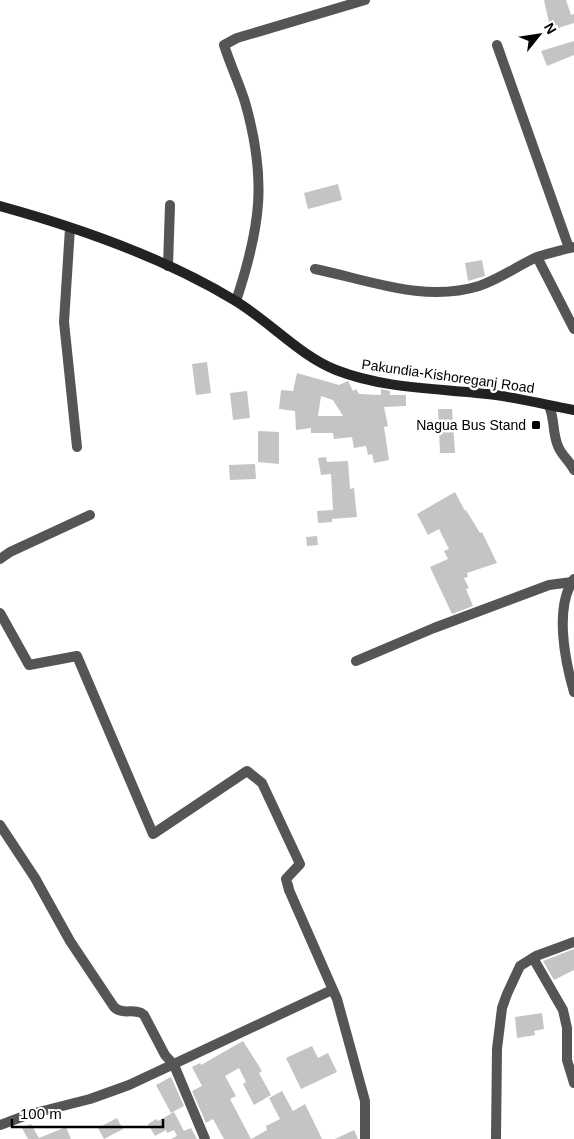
<svg xmlns="http://www.w3.org/2000/svg" width="574" height="1139" viewBox="0 0 574 1139" font-family="Arial,sans-serif">
	<rect width="100%" height="100%" fill="#fff"/>
	<path fill="#c4c4c4" fill-rule="evenodd" d="M544 0H566L571 15 574 14V23L558 28V25L550 27Z
		M574 41V55L547 66 541 51Z
		M338 184 342 200 308 209 304 193Z
		M482 260 485 276 468 281 465 263Z
		M207 362 211 393 196 395 192 364Z
		M297 373 339 385 348 381 353 391 356 389 359 394 381 395V389L390 391V395H406V406L384 407 388 426 384 427 389 460 374 463 372 454 368 455 366 446 354 448 352 437 334 439 333 433H311V428L296 430 295 411 279 409 281 390 293 391ZM321 396 333 400 343 416H318Z
		M247 391 250 418 233 420 230 393Z
		M438 409H452L455 453H440Z
		M258 431 279 432V464L258 462Z
		M326 457 327 462 348 461 350 489 354 488 357 517 332 519V522L318 523 317 511 333 510 331 474 321 475 318 458Z
		M255 464 256 479 230 480 229 465Z
		M455 492 465 511 466 510 480 533 482 532 497 563 467 573 468 577 464 578 469 588 466 589 473 606 452 614 430 567 448 559 444 551 449 549 439 529 428 535 417 514Z
		M317 536 318 545 307 546 306 537Z
		M574 949V970L554 980 543 961Z
		M542 1013 544 1029 534 1031 535 1035 517 1038 515 1017Z
		M243 1041 262 1071 259 1073 271 1095 254 1105 243 1084 246 1082 239 1068 225 1076 236 1096 230 1099 251 1139 267 1130 266 1126 280 1119 269 1098 282 1091 293 1111 305 1104 322 1139H224L213 1119 206 1123 192 1091 202 1086 192 1067 200 1063 201 1065Z
		M312 1046 318 1058 328 1053 337 1072 301 1089 286 1058Z
		M171 1077 184 1106 171 1113 156 1085Z
		M174 1112 184 1131 191 1128 197 1139H171L177 1136 174 1130 167 1133 166 1130 155 1136 148 1124 156 1119 158 1121Z
		M117 1118 123 1129 104 1139 98 1128Z
		M31 1124 39 1138 66 1127 71 1139H28L22 1128Z
		M354 1130 358 1139H335Z"/>
	<g fill="none" stroke-linecap="round" stroke-linejoin="round">
		<path stroke="#555" stroke-width="10" d="M497 45 569 248
			M70 228 64 322 77 447
			M537 257 574 329
			M168 266 170 205
			M315 269C369 280 424 303 479 286 500 279 517 266 537 257 549 253 562 250 574 247
			M236 301C261 226 267 179 245 102 239 83 230 64 224 45L237 38 365 0
			M0 559 10 552 90 515
			M0 613 29 665 77 656 153 834 247 771 262 783 300 864 286 879 289 890 288 885
			M356 661 434 628 549 585 572 582
			M0 825 35 878 70 941 114 1007C123 1016 135 1007 144 1015L165 1055 174 1065 205 1139
			M533 958 563 1010 567 1028V1060L574 1083"/>
		<path stroke="#555" stroke-width="10" d="M549 406C555 419 552 432 558 446 561 455 570 461 574 470
			M574 579C554 607 565 661 574 692
			M289 890 337 999 365 1101V1139
			M0 1125 27 1115 90 1099 129 1085 332 990
			M496 1139 497 1049 502 1008 507 994 520 966 536 956 574 942"/>
		<path stroke="#222" stroke-width="10" d="M0 206C80 228 163 257 234 300 268 320 300 356 336 370 387 390 443 388 496 395 522 399 548 405 574 410"/>
	</g>
	<rect fill="#000" stroke="#fff" stroke-width="2" x="531" y="420" width="10" height="10" rx="2.5"/>
	<g text-anchor="middle" dominant-baseline="central" stroke-width="5" stroke-linejoin="round" paint-order="stroke">
		<g font-size="14" fill="#000" stroke="#fff">
			<text transform="translate(448 376) rotate(8)">Pakundia-Kishoreganj Road</text>
		</g>
		<g font-size="14" fill="#000" stroke="#fff" text-anchor="end">
			<text x="526" y="425">Nagua Bus Stand</text>
		</g>
	</g>
	<g transform="translate(539 35) rotate(60)" stroke="#ffffff" stroke-width="4" paint-order="stroke">
	<path d="M0-4L9 19L0 12L-9 19Z" fill="#000000"/>
	<text y="-8" font-size="14" font-weight="bold" text-anchor="middle" fill="#000000">N</text>
	</g>
	<path d="M12 1119v8h151v-8" fill="none" stroke="#000000" stroke-width="2.5"/>
	<text x="20" y="1119" font-size="15" fill="#000000" stroke="#ffffff" stroke-width="4" paint-order="stroke">100 m</text>
</svg>
